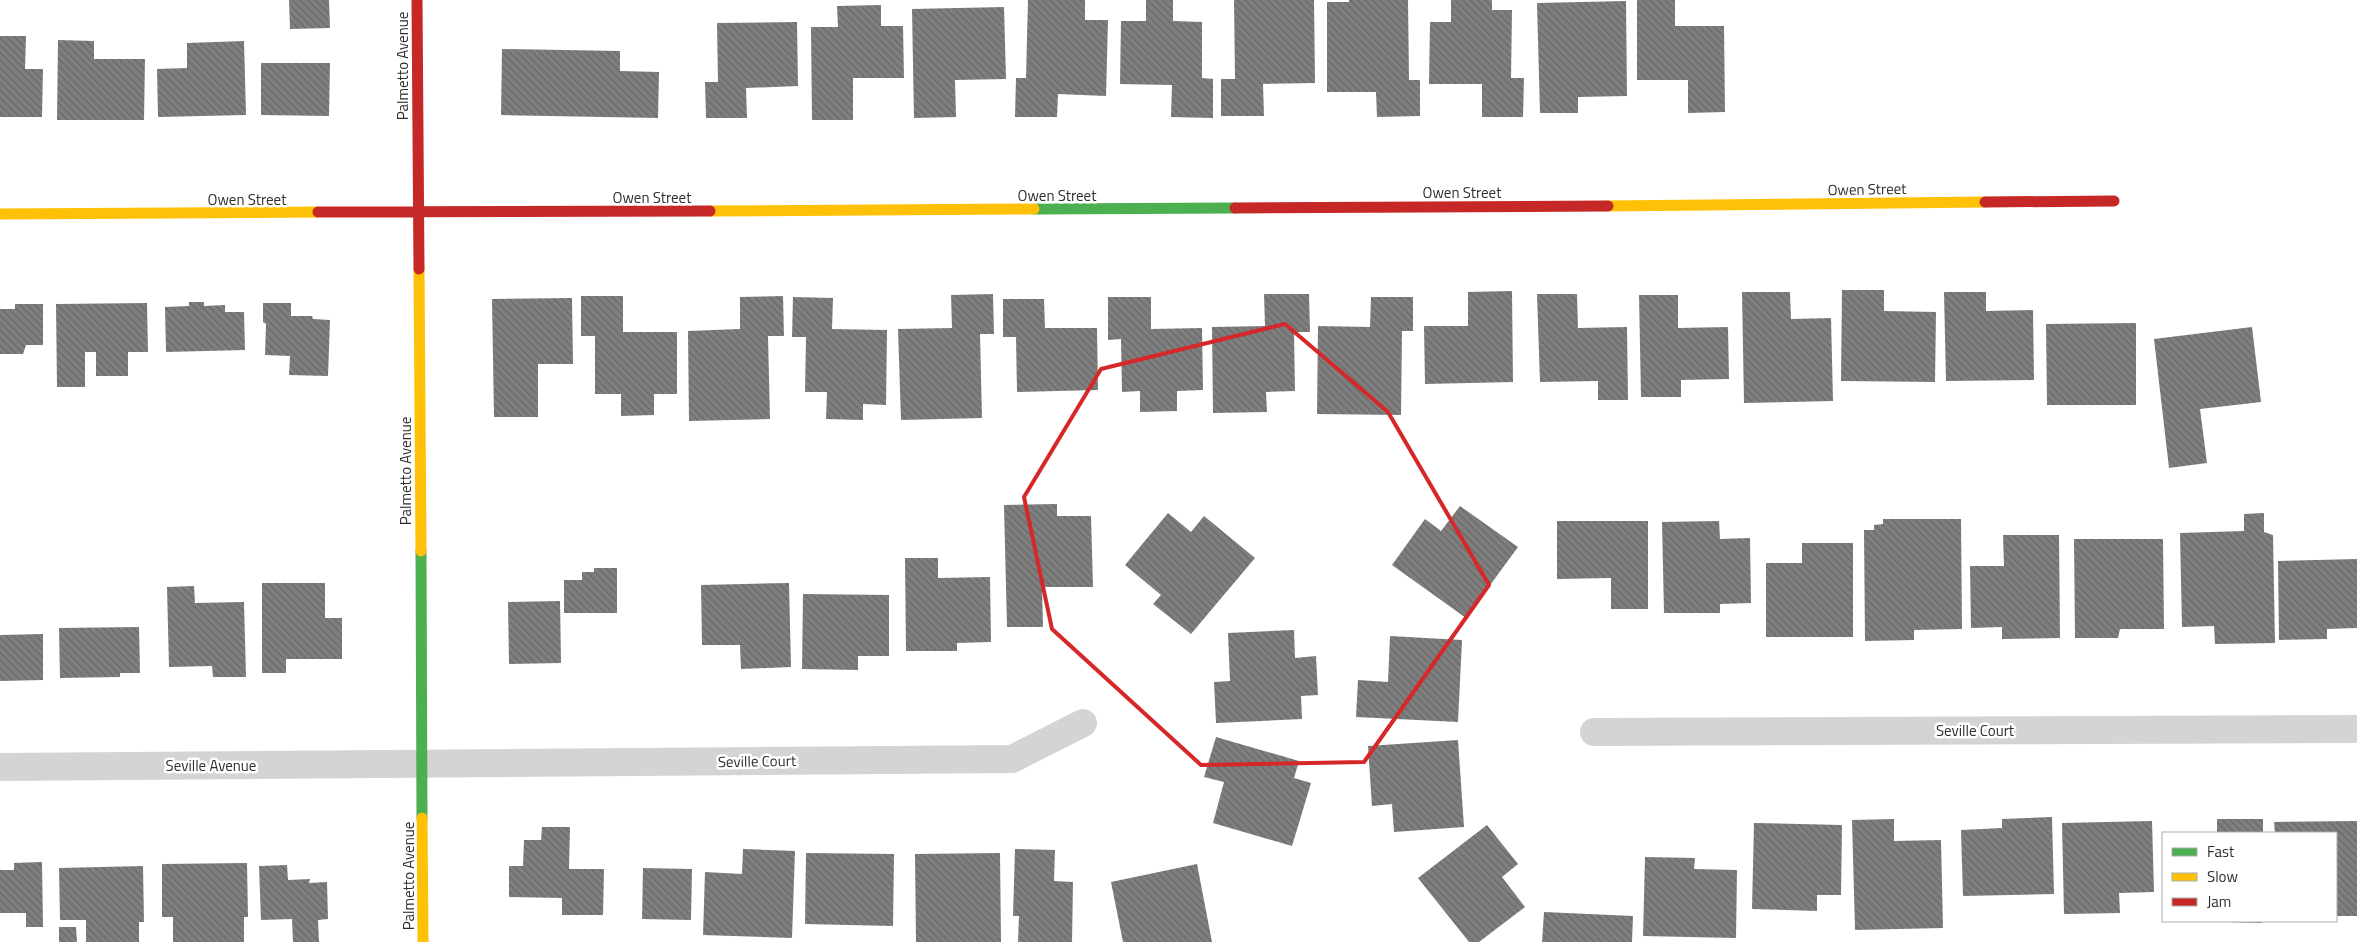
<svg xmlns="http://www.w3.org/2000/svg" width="2357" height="942" viewBox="0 0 2357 942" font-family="'Titillium Web',sans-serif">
	<defs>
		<pattern id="building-back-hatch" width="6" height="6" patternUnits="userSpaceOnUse" patternTransform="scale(1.25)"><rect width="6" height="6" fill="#7f7f7f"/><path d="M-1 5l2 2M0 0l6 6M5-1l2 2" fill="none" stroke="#686868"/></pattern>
	</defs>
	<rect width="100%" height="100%" fill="#fff"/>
	<path fill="url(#building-back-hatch)" d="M289 0H329L330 28 290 29Z
		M1028 0H1085V20H1108L1106 96 1058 94 1057 117H1015L1016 78H1026Z
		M1146 0H1173V21L1202 22V78L1213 79V118L1171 117 1172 85 1120 84 1121 21H1146Z
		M1234 0H1314L1315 83 1263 84 1264 116H1221V79H1235Z
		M1349 0H1408L1409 80H1420V116L1377 117 1376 92H1327V2H1349Z
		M1451 0H1492V10H1512L1511 78H1524L1523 117H1482V84H1429L1430 22H1451Z
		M1637 0H1675V26H1724L1725 112 1688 113V80H1637Z
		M1626 1 1627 96 1578 97V113H1540L1537 3Z
		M881 5V26H903L904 78H853V120H812L811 27H838L837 6Z
		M1004 7 1006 79 955 80 956 117 914 118 912 9Z
		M797 22 798 86 746 88 747 118H706L705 82H718L717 23Z
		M0 36H26L25 69H43L42 117H0Z
		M58 40 94 41V59H145L144 120H57Z
		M244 41 246 115 158 117 157 69 187 68V43Z
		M502 49 620 51V71L659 72 658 118 501 115Z
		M261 63H330L329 116 261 115Z
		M1842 290H1884V311L1936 312 1935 382 1841 381Z
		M1512 291 1513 382 1425 384 1424 326H1468V292Z
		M1742 292H1790L1791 319 1831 318 1833 401 1744 403Z
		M1944 292H1986V311L2033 310 2034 380 1946 381Z
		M993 294 994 334H980L982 418 901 420 898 329 952 328 951 295Z
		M1264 294H1309L1310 332H1294L1295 391 1266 392 1267 412 1213 413 1212 327 1265 326Z
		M1537 294H1577L1578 328 1627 327 1628 400H1598V381L1540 382Z
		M1639 295H1678V328L1728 327 1729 379 1681 380V397H1641Z
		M581 296H623V332H677V394H654V415L621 416V394H595V336H581Z
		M783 296 784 336H768L770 419 689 421 688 331 740 329V297Z
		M793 297 833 298 832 329 887 330 886 405 863 404V420L826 419 827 392H805L806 337H792Z
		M1108 297H1151V329L1202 328 1203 390 1177 391V411L1140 412V391L1122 392 1121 339 1108 340Z
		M1371 297H1413V331H1402L1401 415 1317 414 1318 326 1370 327Z
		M572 298 573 364H538V417H494L492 299Z
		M1003 299H1044L1045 328H1097L1098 390 1017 392 1016 337H1003Z
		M189 302H204V306L225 305V312H244L245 350 166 352 165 307 189 306Z
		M147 303 148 352H128V376H96V352H85V387H57L56 304Z
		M263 303H291V316H312L313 319 330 320 328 376 289 375 290 356 265 355 266 324 263 322Z
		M15 304H43V345H26L23 354H0V309H15Z
		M2136 323V405H2047L2046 324Z
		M2252 327 2261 402 2200 409 2207 463 2169 468 2154 339Z
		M1057 504V516H1091L1093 587H1042L1043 627H1007L1004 505Z
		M1460 506 1518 547 1466 618 1392 565 1425 519 1441 531Z
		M1168 513 1191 532 1204 516 1255 558 1191 634 1153 604 1161 595 1125 565Z
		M2264 513V532L2273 535 2275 643 2215 644 2214 626 2182 627 2180 533 2244 531V514Z
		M1883 519H1961L1962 629 1914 630V640L1865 641 1864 530H1874V525L1883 524Z
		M1557 521H1648V609H1611V578L1557 579Z
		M1719 521 1720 539 1750 538 1751 603 1720 604V613H1664L1662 522Z
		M2003 535H2059L2060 638 2002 639V627L1971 628 1970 566H2004Z
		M2074 539H2163L2164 629H2120L2118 638H2075Z
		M1802 543H1853V637H1766V563H1802Z
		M905 558H938V578L990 577 991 642 957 643V651H906Z
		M2357 559V628L2327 629V639L2279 640 2278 561Z
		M594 568H617V613H564V580H582V572H594Z
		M262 583H325V618H342V659H286V673H262Z
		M789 583 791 667 741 669 740 645H702L701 585Z
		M194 586 195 603 244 602 246 677H213L212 666 169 667 167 587Z
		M803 594 889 595V656H858V670L802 669Z
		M560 601 561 663 509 664 508 602Z
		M139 627 140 673H120V677L60 678 59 628Z
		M1294 630 1295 658 1316 656 1318 695 1301 696 1302 719 1216 723 1214 682 1230 681 1228 633Z
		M43 634V680L0 681V635Z
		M1390 636 1462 640 1458 722 1356 717 1358 680 1388 682Z
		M1216 737 1299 761 1294 778 1311 783 1292 846 1213 823 1224 782 1204 777Z
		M1458 740 1464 827 1394 832 1392 804 1372 806 1368 746Z
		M2052 817 2054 894 1963 896 1961 830 2002 828V819Z
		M1894 819V841L1941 840 1943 928 1855 930 1852 820Z
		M2217 819H2263V833H2217Z
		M2152 821 2154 892 2119 893 2120 913 2064 914 2062 823Z
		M2357 821V916H2336V833H2275L2274 822Z
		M1754 823 1842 825 1841 895H1817V911L1752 909Z
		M1487 825 1518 864 1502 877 1525 907 1479 942H1469L1418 878Z
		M542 827H570L569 869H604L603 915H562V898L509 897V866H523L524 840H541Z
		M743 849 795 851 792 938 703 935 705 872 742 874Z
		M1015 849 1055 850 1054 881 1073 882 1072 942H1018L1019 916H1013Z
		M806 853 894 854 893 926 805 924Z
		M1000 853 1001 942H916L915 854Z
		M1645 857 1695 858 1694 869 1737 870 1736 938 1643 936Z
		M42 862 43 927H26V913H0V870H14V863Z
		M247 863 248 917H244V942H173V917H162V864Z
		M1197 864 1212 942H1123L1111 882Z
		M287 865 288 880 310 879 309 883 327 882 328 919 318 920 319 942H293L292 919 261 920 259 866Z
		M143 866 144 922H139V942H86V920H60L59 868Z
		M643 868 692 869 691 920 642 919Z
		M1544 912 1633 916 1632 942H1542Z
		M2229 921H2262V923L2229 922Z
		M59 927H76L77 942H59Z"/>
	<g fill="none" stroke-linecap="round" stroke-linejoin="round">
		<path stroke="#d4d4d4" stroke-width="28" d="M1594 732 2357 729
			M0 767 1012 759 1083 723"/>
		<path stroke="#4caf50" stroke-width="11" d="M1034 209 1235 208
			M421 551 422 818"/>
		<path stroke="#ffc107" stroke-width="11" d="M1608 206 1985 202
			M710 211 1034 209
			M0 214 318 212
			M419 269 421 551
			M422 818 423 942"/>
		<path stroke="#c62828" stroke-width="11" d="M417 0 419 269
			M1985 202 2114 201
			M1235 208 1608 206
			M318 212 710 211"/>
	</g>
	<path fill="none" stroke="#d62828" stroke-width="4" stroke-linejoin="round" d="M1285 324 1388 412 1489 585 1364 762 1201 765 1052 629 1024 497 1101 369Z"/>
	<g text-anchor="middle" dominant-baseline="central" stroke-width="5" stroke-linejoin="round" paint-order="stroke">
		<g font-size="15" fill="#2f2f2f" stroke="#fff">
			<text transform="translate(402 66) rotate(-90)">Palmetto Avenue</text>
			<text transform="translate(1867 189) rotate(-1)">Owen Street</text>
			<text x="1462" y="192">Owen Street</text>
			<text x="1057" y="195">Owen Street</text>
			<text x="652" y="197">Owen Street</text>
			<text x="247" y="199">Owen Street</text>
			<text transform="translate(405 471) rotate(-90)">Palmetto Avenue</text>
			<text x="1975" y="730">Seville Court</text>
			<text transform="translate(757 761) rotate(-1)">Seville Court</text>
			<text x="211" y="765">Seville Avenue</text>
			<text transform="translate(408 876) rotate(-90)">Palmetto Avenue</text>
		</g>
	</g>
	<rect x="2162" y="832" width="175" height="90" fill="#ffffff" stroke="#acacac"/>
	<rect x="2172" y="848" width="25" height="8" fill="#4caf50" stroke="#acacac"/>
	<text x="2207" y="857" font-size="15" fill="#2f2f2f">Fast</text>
	<rect x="2172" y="873" width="25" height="8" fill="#ffc107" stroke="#acacac"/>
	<text x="2207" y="882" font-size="15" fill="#2f2f2f">Slow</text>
	<rect x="2172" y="898" width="25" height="8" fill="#c62828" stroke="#acacac"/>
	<text x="2207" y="907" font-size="15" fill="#2f2f2f">Jam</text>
</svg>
